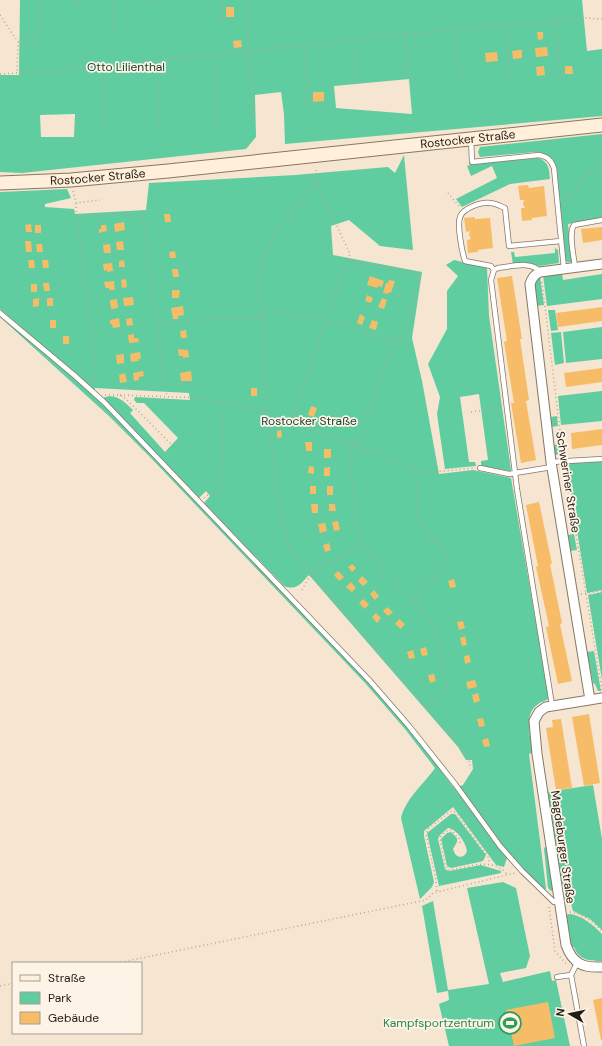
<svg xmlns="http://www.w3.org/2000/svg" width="602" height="1046" viewBox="0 0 602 1046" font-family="'DM Sans',sans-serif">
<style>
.green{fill:#5fcda0;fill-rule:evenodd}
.building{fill:#f7bc68}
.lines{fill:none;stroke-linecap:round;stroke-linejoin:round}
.lane-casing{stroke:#867865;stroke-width:6}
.street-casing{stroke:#867865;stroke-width:11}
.secondary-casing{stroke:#867865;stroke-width:15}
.path{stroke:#b5a796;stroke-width:1.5;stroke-dasharray:1 3;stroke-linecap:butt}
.lane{stroke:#fff;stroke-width:4.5}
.street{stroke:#fff;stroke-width:9}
.secondary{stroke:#ffefdb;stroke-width:13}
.labels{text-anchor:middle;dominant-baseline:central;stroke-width:3.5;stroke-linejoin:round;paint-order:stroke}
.park-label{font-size:12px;fill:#134330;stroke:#fdf4e7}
.street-label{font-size:12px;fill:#221c14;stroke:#fdf4e7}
.leisure-label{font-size:12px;fill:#27864d;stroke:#fdf4e7;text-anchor:end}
</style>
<rect width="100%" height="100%" fill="#f6e5d0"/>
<path class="green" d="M 20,0 L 582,0 L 587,51 L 602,49 L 602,116 L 285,144 L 284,114 L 281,92 L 255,95 L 256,137 L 246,149 L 22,173 L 0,172 L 0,75 L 19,75 ZM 409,79 L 412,114 L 336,108 L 334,86 ZM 75,114 L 74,137 L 41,137 L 40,115 Z
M 602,134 L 602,219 L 568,224 L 572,259 L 571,262 L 567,262 L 565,260 L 557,170 L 553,159 L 542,153 L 535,152 L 480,157 L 478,152 L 480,147 Z
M 404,155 L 413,250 L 380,246 L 349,220 L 331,226 L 333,255 L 422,272 L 412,338 L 422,381 L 439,474 L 473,470 L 511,478 L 549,699 C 545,701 540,702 537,705 C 523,715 531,738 533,753 L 529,754 L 546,888 L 545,890 L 510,855 L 458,787 L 463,785 L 473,769 L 472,760 L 466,760 L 458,747 L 309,575 C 301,583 297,591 284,586 L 204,503 L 210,496 L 206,491 L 199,498 L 103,398 C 115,392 125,402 133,410 L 130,413 L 165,452 L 178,438 L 144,403 L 137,403 L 134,400 L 135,397 L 190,400 L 189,393 L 95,388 L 95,391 L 0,309 L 0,192 L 67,189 L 71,198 L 45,204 L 45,207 L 74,209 L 75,214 L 146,210 L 149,183 L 295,175 L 388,167 L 395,173 Z
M 538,158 C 549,162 549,168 550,179 L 510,184 L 462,207 L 456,199 L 497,178 L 492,166 L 471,176 L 467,166 L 473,164 Z
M 555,248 L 558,250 L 559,263 L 539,266 L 526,263 L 513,264 L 511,252 L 514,252 L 515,257 L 555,253 Z
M 454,260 L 487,268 L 489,316 L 511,470 L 510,471 L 481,466 L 481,461 L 488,460 L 479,394 L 460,397 L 469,462 L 475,462 L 476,466 L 445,469 L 437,414 L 440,397 L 428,364 L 447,329 L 447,291 L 458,276 L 446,265 Z
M 562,273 L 563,280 L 602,274 L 602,299 L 547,306 L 543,275 Z
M 540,276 L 544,305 L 536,306 L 534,283 Z
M 548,310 L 555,310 L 558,330 L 551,331 Z
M 0,314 L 97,398 L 369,683 L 408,727 L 507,858 L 504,867 L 496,865 L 453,807 L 424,831 L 424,836 L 434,882 L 432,887 L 420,899 L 401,818 C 406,798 424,784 435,768 L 405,729 L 366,684 L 152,459 L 110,417 L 0,317 Z
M 602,327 L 602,359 L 566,363 L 563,332 Z
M 561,332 L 564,363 L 555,365 L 551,333 Z
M 602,391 L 602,421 L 561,425 L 558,396 Z
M 557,416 L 558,426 L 551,427 L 550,417 Z
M 560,444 L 562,454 L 554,455 L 553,445 Z
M 602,461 L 602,590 L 587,593 L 566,462 Z
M 574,534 L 577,550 L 570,551 L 567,535 Z
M 602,592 L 602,680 L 588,595 Z
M 594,651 L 601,691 L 598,691 L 595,684 L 593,683 L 587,652 Z
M 593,785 L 602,839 L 602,930 L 590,919 L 573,911 L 571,904 L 567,904 L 562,899 L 547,792 Z
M 451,814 L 455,814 L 486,855 L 483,861 L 479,862 L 451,868 L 447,866 L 441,839 L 447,833 L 451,832 L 457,838 L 457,842 L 453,849 L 455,854 C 460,859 465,857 467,851 C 466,843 457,829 448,828 L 440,835 L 438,839 L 445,869 L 449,871 L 481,865 L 501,871 L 501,873 L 439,886 L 427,833 Z
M 545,847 L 548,847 L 554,890 L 551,891 L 548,888 L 544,849 Z
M 503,882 L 516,888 L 530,956 L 526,968 L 500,973 L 503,982 L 550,971 L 552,981 L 556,980 L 570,1046 L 449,1046 L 439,1004 L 449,1000 L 448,991 L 437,993 L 422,906 L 433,901 L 448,990 L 489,984 L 467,888 Z
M 570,914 C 583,916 593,925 602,934 L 602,961 C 589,961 579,960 574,947 L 570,947 L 565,915 Z"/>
<path class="building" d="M 226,7 L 234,7 L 234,17 L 226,17 Z
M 537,32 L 543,32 L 543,39 L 538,40 Z
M 241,40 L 242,47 L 234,48 L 233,41 Z
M 547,47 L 548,56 L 536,57 L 535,48 Z
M 519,50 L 522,50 L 522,58 L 513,59 L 512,51 Z
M 497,52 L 498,61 L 486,62 L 485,53 Z
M 544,66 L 545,75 L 537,76 L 536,67 Z
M 565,66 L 572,66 L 573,74 L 565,74 Z
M 313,92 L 324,92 L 324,101 L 313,102 Z
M 528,185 L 529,188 L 544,186 L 547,216 L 532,218 L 532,220 L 522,221 L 521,208 L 525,208 L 523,204 L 524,200 L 520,200 L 518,186 Z
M 164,214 L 170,214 L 171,222 L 165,222 Z
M 475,217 L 475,219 L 490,218 L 493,248 L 478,250 L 478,252 L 468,253 L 467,240 L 471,239 L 469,235 L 470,231 L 466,232 L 464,218 Z
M 124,222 L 125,230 L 115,232 L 114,224 Z
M 31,224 L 32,232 L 26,232 L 25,225 Z
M 35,225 L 41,225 L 41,233 L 35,233 Z
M 101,225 L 106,225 L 107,231 L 99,233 L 99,229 L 101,229 Z
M 602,227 L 602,240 L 583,243 L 581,229 Z
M 25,241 L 31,241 L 32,252 L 26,252 Z
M 123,241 L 124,250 L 117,250 L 116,242 Z
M 36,244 L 42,244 L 43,252 L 37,252 Z
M 110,244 L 111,253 L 104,253 L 103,245 Z
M 175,251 L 176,258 L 170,258 L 169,252 Z
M 28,260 L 34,260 L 35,268 L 29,268 Z
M 42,260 L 48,260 L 49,268 L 43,268 Z
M 124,260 L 125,267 L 119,267 L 119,261 Z
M 112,263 L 113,271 L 107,272 L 107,270 L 104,271 L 103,264 Z
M 172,269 L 178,269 L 179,277 L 173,277 Z
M 370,276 L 384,281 L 382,287 L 378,286 L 377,288 L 367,285 Z
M 512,276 L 522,339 L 520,339 L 529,400 L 526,401 L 536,460 L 521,463 L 511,403 L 514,403 L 504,342 L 507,341 L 497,278 Z
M 126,279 L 127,287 L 122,288 L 121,280 Z
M 389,280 L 395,281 L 391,293 L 389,292 L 388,294 L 383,293 L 386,283 L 388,283 Z
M 114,281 L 115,290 L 109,290 L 109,288 L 106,288 L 105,286 L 104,282 Z
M 43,283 L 49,283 L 50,291 L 44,291 Z
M 31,284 L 37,284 L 37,292 L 31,292 Z
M 172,290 L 180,290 L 179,298 L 172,298 Z
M 367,295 L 373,298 L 371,303 L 365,301 Z
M 133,297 L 134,305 L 124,306 L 123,298 Z
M 39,298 L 39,306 L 33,307 L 33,299 Z
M 47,298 L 53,298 L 53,306 L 47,306 Z
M 382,298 L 387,300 L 384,309 L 378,307 Z
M 117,299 L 118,308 L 111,309 L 110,300 Z
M 183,306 L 184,315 L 178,316 L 178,319 L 173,319 L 171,308 Z
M 602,307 L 602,321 L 558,327 L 556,313 Z
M 360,314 L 365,317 L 362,325 L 357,323 Z
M 119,318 L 120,327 L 113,328 L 112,324 L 110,324 L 110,320 Z
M 132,318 L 133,325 L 127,326 L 126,319 Z
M 50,320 L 56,320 L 56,328 L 50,328 Z
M 372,320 L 378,322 L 376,330 L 369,328 Z
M 186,330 L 187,338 L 181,338 L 180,331 Z
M 134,334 L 134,338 L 138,338 L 139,342 L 129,343 L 128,335 Z
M 63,336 L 69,336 L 69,344 L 63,344 Z
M 178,349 L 188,350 L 189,357 L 183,358 L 183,356 L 179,356 Z
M 140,352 L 141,359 L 138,359 L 139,361 L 131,362 L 130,354 Z
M 124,354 L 124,363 L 117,364 L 116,355 Z
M 602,368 L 602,382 L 566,387 L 564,373 Z
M 143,371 L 144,376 L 139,377 L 139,380 L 134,381 L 133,373 Z
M 191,371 L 192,381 L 181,381 L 180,373 Z
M 125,373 L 127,382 L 120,383 L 119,375 Z
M 251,388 L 257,388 L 257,396 L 251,396 Z
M 311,406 L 317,408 L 314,417 L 308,415 Z
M 602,429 L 602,445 L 572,449 L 571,433 Z
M 281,430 L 282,437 L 277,438 L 277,431 Z
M 305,442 L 312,442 L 312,451 L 306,451 Z
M 324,449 L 331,449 L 331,458 L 324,458 Z
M 309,466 L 314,467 L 314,474 L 308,473 Z
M 330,467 L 330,476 L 324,476 L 324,468 Z
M 310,486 L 316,486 L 316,494 L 310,494 Z
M 327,486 L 333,486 L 333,495 L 327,495 Z
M 539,502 L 552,564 L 550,564 L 562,623 L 560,624 L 572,681 L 558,684 L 546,627 L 549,626 L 536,567 L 538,566 L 526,505 Z
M 311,504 L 318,504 L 318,513 L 312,513 Z
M 329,504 L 335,504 L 336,511 L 329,511 Z
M 338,521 L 340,530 L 334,531 L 332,522 Z
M 325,523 L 327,531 L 320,533 L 318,524 Z
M 329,543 L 331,550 L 325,552 L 323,545 Z
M 352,564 L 356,568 L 352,572 L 348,567 Z
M 338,571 L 344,577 L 339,581 L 334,575 Z
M 362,576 L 368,582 L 363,586 L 358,581 Z
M 454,579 L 456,587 L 450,588 L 448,581 Z
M 351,582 L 356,588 L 352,592 L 346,587 Z
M 374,590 L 379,596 L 375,600 L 370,594 Z
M 363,599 L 369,604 L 365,609 L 359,603 Z
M 387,607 L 393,612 L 388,616 L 383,611 Z
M 376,613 L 381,618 L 377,623 L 372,617 Z
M 399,619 L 405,624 L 401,629 L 395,624 Z
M 463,621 L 465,628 L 459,630 L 457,622 Z
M 465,636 L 467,645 L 462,646 L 460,638 Z
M 426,647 L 428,655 L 422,656 L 420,649 Z
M 413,650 L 415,658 L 409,659 L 407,652 Z
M 469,655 L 471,662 L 465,664 L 464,656 Z
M 434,674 L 436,681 L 430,683 L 428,675 Z
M 475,680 L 477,687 L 468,689 L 466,682 Z
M 478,693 L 480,701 L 474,703 L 472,695 Z
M 589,714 L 600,783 L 584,786 L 572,717 Z
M 483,718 L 485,726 L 479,727 L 477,719 Z
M 561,719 L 572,788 L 556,790 L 546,728 L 553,727 L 552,720 Z
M 488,738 L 490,746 L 484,747 L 482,740 Z
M 602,998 L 602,1040 L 601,1040 L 593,1000 Z
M 548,1002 L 555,1038 L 514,1046 L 506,1010 Z"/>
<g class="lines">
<g class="lane-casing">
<path id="lane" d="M 471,139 L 472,162 L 539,155 C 548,157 551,160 554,168 L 564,269
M 575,267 C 574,257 568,233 574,225 L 602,220
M 494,270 L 491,266 L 465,261 C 462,252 457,226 460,217 C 463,208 481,202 490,203 C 495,203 500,206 505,208 L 509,246 L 561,241
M 540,272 C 532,260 510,267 498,268 L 494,270 L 491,280 L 517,489 L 552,705
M 0,313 L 74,375 L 104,402 L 370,681 L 409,726 L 455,784 L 500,846 L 522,871 L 554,902 L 559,902
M 551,462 L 602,459
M 480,468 L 509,474 L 552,467
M 577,963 L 571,975 L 584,1046
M 557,977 L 571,975"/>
</g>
<g class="street-casing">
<path id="street" d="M 602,698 L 546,707 L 539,712 L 534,721 L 537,754 L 566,945 C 573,964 583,968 602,967
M 590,700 L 551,462 L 530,284 C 532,278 534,275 540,272 L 602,264"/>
</g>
<g class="secondary-casing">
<g id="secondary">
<path id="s1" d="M 0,183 L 71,180 L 168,171 L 602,125"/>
</g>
</g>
<path class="path" d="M 113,0 L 113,30
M 149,0 L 149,6
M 185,0 L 185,4
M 223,0 L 223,21
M 246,0 L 249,52 L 254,118
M 77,5 L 77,0
M 0,15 L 18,42 L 17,72
M 556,20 L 561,83
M 506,25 L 510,82
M 455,29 L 460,78
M 405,35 L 408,77
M 354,40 L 358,83
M 18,42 L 38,42 L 38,0
M 304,45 L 309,109
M 104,67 L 104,134
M 0,74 L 104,67 L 455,29 L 585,18 L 602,19
M 215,123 L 216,55
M 159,130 L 160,61
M 73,191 L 76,203 L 100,200
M 448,193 L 459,206
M 564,202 L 583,179 L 596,169 L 602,162
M 76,203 L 76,214 L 96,369 L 95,380
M 76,216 L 142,213 L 167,397
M 542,282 L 563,455
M 261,311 L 269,311 L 327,320 L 398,343 C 408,321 416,299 420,274 L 348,261
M 157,325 L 196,320 L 262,318
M 89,379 L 95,380 L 97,385
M 105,395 L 120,395 L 125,398 L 171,444
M 120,395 L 203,398 L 257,409 L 415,468 L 434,472 L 474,468
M 265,412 L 262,318 L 258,289 L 260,271 L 263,258 L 274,234 L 317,182
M 471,412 L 501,408
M 267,413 L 278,491 L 284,529 L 287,542 L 289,547 L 311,575 L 455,738 C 462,748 470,756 470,769
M 291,422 L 350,254 L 319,187 L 317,178 L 316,167
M 351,445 L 352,477 L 357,524 L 362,545 L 413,601 L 436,629 L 447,689 L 446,693 L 426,705
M 354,446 L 395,343
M 565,468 L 602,690
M 204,498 L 209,494 L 220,494 L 224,402
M 302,590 L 312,572 L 361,545
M 581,594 L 602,591
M 413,601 L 449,562 L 450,560 L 419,519 L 415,468
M 460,843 L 459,839 L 451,830 C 447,830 441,834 440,839 L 445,865 L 448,870 C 468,868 491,856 507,874
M 437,891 L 436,880 L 426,834 L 428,829 L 450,812 L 453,811 L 457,814 L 487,855 L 489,859 L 489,864
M 549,907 L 555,951 L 568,966
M 570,912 C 583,914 593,922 602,931
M 117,963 L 426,900 L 433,893 L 515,873
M 0,986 L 13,983"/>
<use href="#lane" class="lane"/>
<use href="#street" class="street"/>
<use href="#secondary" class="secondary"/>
</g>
<defs>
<g id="stadium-ring" transform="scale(1.15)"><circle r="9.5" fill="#fdf4e7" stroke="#2e9e5b" stroke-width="1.5"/><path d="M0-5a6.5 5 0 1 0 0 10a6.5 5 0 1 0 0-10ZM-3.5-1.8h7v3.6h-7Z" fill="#2e9e5b"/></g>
</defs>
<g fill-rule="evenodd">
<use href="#stadium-ring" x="510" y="1023"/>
</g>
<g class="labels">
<g class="park-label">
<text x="126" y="67">Otto Lilienthal</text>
<text x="309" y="421">Rostocker Straße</text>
</g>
<g class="street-label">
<text stroke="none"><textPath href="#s1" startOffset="470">Rostocker Straße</textPath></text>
<text stroke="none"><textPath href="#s1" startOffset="98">Rostocker Straße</textPath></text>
<text transform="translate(568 482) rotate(81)">Schweriner Straße</text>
<text transform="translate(563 847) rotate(82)">Magdeburger Straße</text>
</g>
<g class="leisure-label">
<text x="494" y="1023">Kampfsportzentrum</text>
</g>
</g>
<rect x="12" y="962" width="130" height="72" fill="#fdf4e7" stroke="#a59e93"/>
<rect x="20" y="975" width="20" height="6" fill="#ffefdb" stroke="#a59e93"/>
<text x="48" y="982" font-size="12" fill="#221c14">Straße</text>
<rect x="20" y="992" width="20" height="12" fill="#5fcda0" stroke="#a59e93"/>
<text x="48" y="1002" font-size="12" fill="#221c14">Park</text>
<rect x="20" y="1012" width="20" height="12" fill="#f7bc68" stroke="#a59e93"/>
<text x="48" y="1022" font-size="12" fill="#221c14">Gebäude</text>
<g transform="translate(570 1014) rotate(279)" stroke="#fdf4e7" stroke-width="3" paint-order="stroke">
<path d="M0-3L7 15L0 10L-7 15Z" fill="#221c14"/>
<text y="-6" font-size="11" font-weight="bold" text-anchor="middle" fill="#221c14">N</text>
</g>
</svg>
